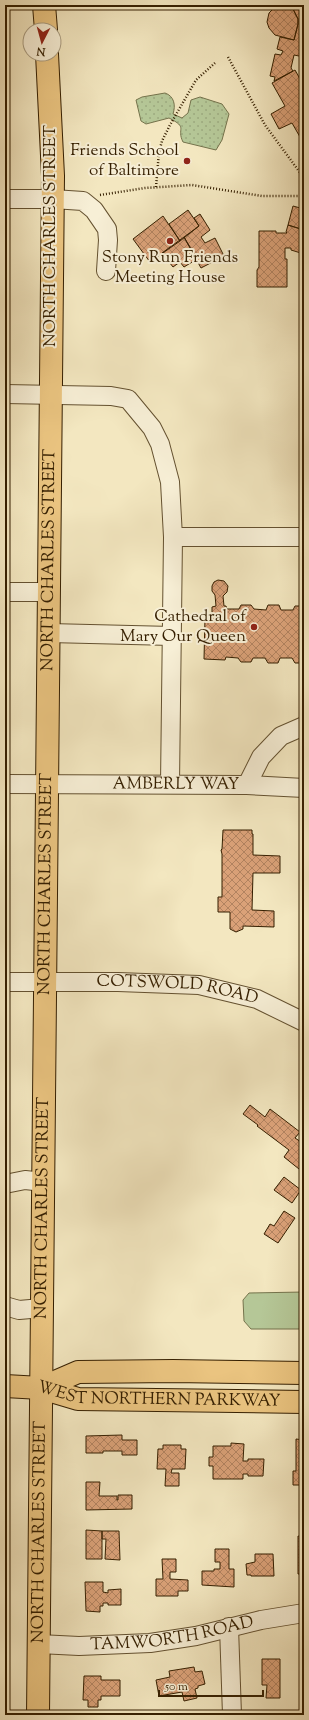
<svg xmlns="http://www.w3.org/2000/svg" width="309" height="1720" viewBox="0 0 309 1720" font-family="'Sorts Mill Goudy',serif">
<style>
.grass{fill:url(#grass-dots);stroke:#75734c}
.pitch{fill:#b5c797;stroke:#75734c}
.building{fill:url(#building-cross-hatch);stroke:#351f00}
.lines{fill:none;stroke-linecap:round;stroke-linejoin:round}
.minor-casing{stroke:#645130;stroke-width:20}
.major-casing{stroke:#351f00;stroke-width:24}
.path{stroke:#351f00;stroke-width:2.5;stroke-dasharray:1 2;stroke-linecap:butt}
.minor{stroke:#f7efd6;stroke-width:18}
.major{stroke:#eac480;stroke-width:22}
.poi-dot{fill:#8f2418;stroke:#f7efd6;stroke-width:1.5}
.labels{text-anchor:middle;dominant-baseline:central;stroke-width:4;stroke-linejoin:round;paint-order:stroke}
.poi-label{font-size:17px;fill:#351f00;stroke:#f7efd6;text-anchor:end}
.street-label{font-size:17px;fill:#351f00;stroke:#f7efd6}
</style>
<defs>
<pattern id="grass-dots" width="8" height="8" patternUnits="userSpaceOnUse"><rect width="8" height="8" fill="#b5c797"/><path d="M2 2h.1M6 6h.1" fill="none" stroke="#9caa80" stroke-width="1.8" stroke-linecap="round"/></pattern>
<pattern id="building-cross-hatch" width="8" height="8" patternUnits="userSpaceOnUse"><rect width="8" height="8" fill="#daa178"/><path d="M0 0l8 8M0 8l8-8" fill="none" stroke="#b28360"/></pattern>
</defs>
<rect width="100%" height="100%" fill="#f3e7c0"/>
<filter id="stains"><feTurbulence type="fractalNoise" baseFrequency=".005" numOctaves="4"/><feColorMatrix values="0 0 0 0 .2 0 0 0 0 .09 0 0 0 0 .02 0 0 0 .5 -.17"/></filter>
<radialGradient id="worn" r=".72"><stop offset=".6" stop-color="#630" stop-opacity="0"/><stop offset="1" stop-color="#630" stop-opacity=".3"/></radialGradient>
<path class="grass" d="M 165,93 C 174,96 176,105 173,114 L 182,118 L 188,113 L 191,100 L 200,97 L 222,104 L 229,114 L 222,140 L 216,150 L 183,142 C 176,128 189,128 169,118 L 146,124 L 141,121 L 136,100 L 142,97 Z"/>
<path class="pitch" d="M 304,1292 L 304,1329 L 251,1329 L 244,1321 L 243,1300 L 249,1293 Z"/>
<path class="building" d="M 280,5 L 291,5 L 298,19 L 298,24 L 294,40 L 275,35 L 269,28 L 267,22 L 269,13 L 274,8 Z
M 291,5 L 304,5 L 304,57 L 294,55 L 291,68 L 293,71 L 274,81 L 275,77 L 270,76 L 275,54 L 281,55 L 283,51 L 277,49 L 280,37 L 294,40 L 298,24 L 298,19 Z
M 295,70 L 304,86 L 304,144 L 292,123 L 279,129 L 271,114 L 285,106 L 272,83 Z
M 293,206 L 304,209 L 304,230 L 288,225 Z
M 188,210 L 199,226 L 180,241 L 169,224 Z
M 200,214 L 210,230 L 201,237 L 205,243 L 215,238 L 224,256 L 201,268 L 184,237 L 199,226 L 194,218 Z
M 163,216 L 180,241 L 150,262 L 133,239 Z
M 288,225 L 304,230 L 304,254 L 291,250 L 291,248 L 285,248 L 285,259 L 287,259 L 287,287 L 257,287 L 257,270 L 259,267 L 259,231 L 276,231 L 276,233 L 287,233 L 286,232 Z
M 184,237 L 197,259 L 184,267 L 180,262 L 173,267 L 162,253 Z
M 218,580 L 224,581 L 228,586 L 227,592 L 223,596 L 224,606 L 226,606 L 227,609 L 239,609 L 241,605 L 251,605 L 254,609 L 266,610 L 268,605 L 279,605 L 281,610 L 293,610 L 295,606 L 304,606 L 304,672 L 304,663 L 295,663 L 292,658 L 280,658 L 278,663 L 268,663 L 265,658 L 253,658 L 251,662 L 241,662 L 238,658 L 226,657 L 225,660 L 204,659 L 205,618 L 212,618 L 212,607 L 216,606 L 215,595 L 212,591 L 212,586 L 214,582 Z
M 223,830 L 252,830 L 252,834 L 253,834 L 253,855 L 280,856 L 280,873 L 253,873 L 252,910 L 274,911 L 274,927 L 243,926 L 243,929 L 236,932 L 230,929 L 230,912 L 218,912 L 218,897 L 222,897 L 222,854 L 221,850 L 222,849 Z
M 250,1105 L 265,1117 L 270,1109 L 300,1132 L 295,1138 L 304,1144 L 304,1173 L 284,1157 L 289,1150 L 257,1126 L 258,1125 L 243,1114 Z
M 284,1177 L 301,1190 L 292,1203 L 274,1190 Z
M 284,1211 L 295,1218 L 278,1243 L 264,1234 L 270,1224 L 274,1226 Z
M 122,1435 L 122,1440 L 137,1440 L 137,1455 L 122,1455 L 122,1451 L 103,1451 L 103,1453 L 86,1453 L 86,1436 Z
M 296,1439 L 304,1440 L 304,1485 L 293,1485 L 293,1471 L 296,1471 Z
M 231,1443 L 244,1444 L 243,1461 L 248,1461 L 248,1459 L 264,1459 L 263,1476 L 248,1476 L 248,1474 L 243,1474 L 243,1479 L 213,1479 L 213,1466 L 209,1466 L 209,1457 L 213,1457 L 213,1446 L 231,1446 Z
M 163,1445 L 181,1445 L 181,1449 L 186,1449 L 185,1469 L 172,1469 L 171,1473 L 179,1473 L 179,1486 L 165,1486 L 166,1469 L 157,1469 L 158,1449 L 163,1449 Z
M 86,1482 L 100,1482 L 99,1496 L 117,1496 L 117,1500 L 118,1500 L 118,1495 L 132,1495 L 132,1509 L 86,1510 Z
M 86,1530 L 102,1531 L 102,1559 L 86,1559 Z
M 102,1531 L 119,1531 L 120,1560 L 105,1559 L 106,1539 L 102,1539 Z
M 298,1536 L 304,1537 L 304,1574 L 298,1574 Z
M 215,1549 L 229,1549 L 229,1569 L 234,1569 L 234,1587 L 202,1585 L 202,1571 L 214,1571 L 214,1569 L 220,1569 L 220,1562 L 215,1562 Z
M 255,1554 L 273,1554 L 274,1576 L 251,1576 L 251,1575 L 247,1575 L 246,1564 L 255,1562 Z
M 162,1559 L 176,1559 L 176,1572 L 170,1572 L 170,1579 L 188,1580 L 188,1591 L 178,1591 L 178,1596 L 156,1596 L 156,1579 L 163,1579 Z
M 85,1582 L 103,1582 L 103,1592 L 108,1593 L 108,1590 L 121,1589 L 121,1605 L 108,1605 L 108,1603 L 103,1603 L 103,1606 L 100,1606 L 100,1612 L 86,1611 Z
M 262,1659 L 280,1659 L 280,1698 L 266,1698 L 267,1685 L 262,1685 Z
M 194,1667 L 195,1672 L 202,1671 L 205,1684 L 198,1686 L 198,1688 L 195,1689 L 197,1698 L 184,1701 L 182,1692 L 159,1696 L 156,1680 L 170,1677 L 169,1671 Z
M 84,1676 L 101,1676 L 101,1680 L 120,1680 L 120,1696 L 101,1696 L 101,1700 L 98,1700 L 98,1707 L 88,1707 L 88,1700 L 83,1700 Z"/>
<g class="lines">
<g class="minor-casing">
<g id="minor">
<path d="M 5,199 L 53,199 L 83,201 L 94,210 L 107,229 L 108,240 L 106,271"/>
<path d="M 5,394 L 111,396 L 128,399 L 152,428 L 160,444 L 170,482 L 173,537 L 170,784"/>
<path d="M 173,537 L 304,537"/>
<path d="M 5,592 L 49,592"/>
<path d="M 49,633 L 172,636"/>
<path id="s1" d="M 5,784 L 247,785 L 304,788"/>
<path d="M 247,785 L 261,757 L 281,736 L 304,726"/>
<path id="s2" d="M 5,982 L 118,982 L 199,985 L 257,999 L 304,1022"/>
<path d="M 5,1184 L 25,1180 L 44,1182"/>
<path d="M 5,1306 L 19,1310 L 42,1308"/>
<path d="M 229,1627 L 232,1715"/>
<path id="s3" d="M 39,1644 L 79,1646 L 150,1643 L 196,1636 L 261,1620 L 304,1613"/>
</g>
</g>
<g class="major-casing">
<g id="major">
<path d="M 44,5 L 46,30"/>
<path id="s4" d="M 5,1386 L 41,1388 L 78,1399 L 304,1402"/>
<path d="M 41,1388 L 78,1372 L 173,1371 L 304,1373"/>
<path id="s5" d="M 38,1715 L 53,176 L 47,54"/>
</g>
</g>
<path class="path" d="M 258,5 L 260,9
M 228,57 L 265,125 L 304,178
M 156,187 L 159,152 L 162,141 L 170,125 L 196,80 L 215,63
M 100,195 L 145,188 L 192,185 L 262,196 L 304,196"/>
<use href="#minor" class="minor"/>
<use href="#major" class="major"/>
</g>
<g class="poi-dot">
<circle cx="187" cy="161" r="4"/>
<circle cx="170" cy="241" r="4"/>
<circle cx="254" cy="627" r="4"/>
</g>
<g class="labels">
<g class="poi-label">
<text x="179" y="151">Friends School<tspan x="179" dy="20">of Baltimore</tspan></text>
<text x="170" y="258" text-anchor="middle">Stony Run Friends<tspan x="170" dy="20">Meeting House</tspan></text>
<text x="246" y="617">Cathedral of<tspan x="246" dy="20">Mary Our Queen</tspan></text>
</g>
<g class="street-label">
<text transform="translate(51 236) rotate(-90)">NORTH CHARLES STREET</text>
<text stroke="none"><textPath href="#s5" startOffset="1155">NORTH CHARLES STREET</textPath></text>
<text stroke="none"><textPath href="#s1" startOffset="171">AMBERLY WAY</textPath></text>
<text stroke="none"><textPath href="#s5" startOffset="831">NORTH CHARLES STREET</textPath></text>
<text stroke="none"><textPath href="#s2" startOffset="173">COTSWOLD ROAD</textPath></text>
<text stroke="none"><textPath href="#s5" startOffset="507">NORTH CHARLES STREET</textPath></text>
<text stroke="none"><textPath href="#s4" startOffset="155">WEST NORTHERN PARKWAY</textPath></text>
<text stroke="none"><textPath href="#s5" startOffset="183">NORTH CHARLES STREET</textPath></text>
<text stroke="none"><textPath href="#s3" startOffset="134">TAMWORTH ROAD</textPath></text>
</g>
</g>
<rect width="309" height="1720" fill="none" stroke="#f3e7c0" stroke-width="20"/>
<rect x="6" y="6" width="297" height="1708" fill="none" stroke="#351f00" stroke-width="2"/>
<rect x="10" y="10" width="289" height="1700" fill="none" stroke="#351f00"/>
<g transform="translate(42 42) rotate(186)"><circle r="19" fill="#f7efd6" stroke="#a99c80"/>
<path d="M0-3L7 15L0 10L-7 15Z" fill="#8f2418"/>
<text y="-6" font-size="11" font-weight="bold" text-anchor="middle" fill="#351f00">N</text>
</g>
<path d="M159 1690v6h104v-6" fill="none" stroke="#351f00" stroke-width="2"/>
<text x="165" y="1690" font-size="12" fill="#351f00" stroke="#f7efd6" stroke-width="3" paint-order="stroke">50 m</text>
<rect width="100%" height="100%" filter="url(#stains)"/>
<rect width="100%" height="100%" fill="url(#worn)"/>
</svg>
